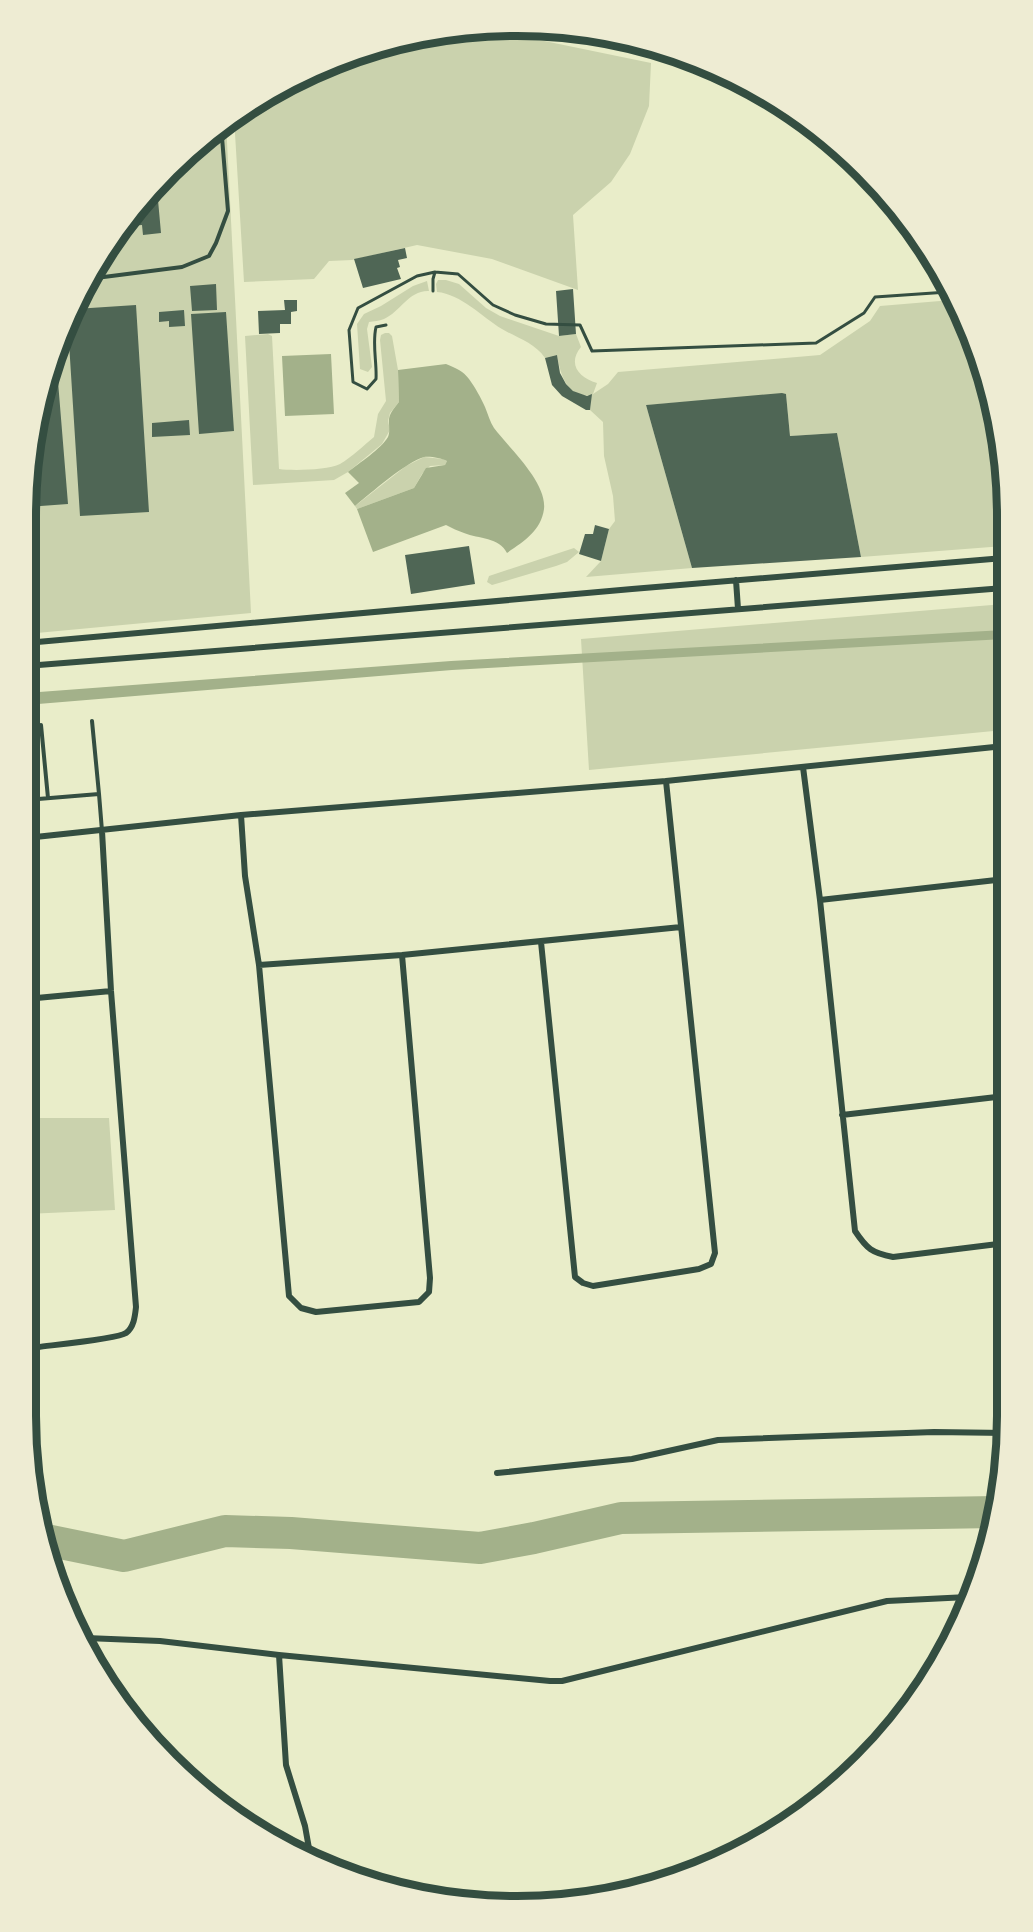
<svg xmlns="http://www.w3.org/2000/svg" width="1033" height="1932" viewBox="0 0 1033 1932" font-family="Karla,sans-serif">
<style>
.green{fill:#cad2ad}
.water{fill:#a3b18a}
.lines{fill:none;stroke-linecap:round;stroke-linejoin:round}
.river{stroke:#a3b18a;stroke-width:32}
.building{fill:#4f6655}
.path{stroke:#344e41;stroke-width:3}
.service{stroke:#344e41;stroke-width:4}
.minor{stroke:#344e41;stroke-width:6}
.rim{fill:none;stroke:#344e41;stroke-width:8}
</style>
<rect width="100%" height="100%" fill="#e9edc9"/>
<path class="green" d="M 484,27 L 501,27 L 506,33 L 651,63 L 649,106 L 630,154 L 611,182 L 573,215 L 578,290 L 492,259 L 417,245 L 352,260 L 329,261 L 314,279 L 244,282 L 234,117 L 299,76 L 389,42 Z
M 226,122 L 251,613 L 26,634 L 27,485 L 42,389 L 91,271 L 147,193 L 217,127 Z
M 438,280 L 446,280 L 459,284 L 486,308 L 500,316 L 559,336 L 576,334 L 581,347 C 567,364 579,378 597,383 L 593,394 L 608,384 L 618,372 L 820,355 L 870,321 L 880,306 L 952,300 L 981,358 L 1003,453 L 1004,546 L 861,557 L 837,433 L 790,436 L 786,394 L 646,405 L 692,568 L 586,577 L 601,561 L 609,529 L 615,521 L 613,496 L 604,456 L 603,422 L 590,410 L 591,395 C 567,399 560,373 557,355 L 545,358 C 535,343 517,338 502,329 C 482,317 461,294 437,292 L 436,284 Z
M 427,281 L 429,291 C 409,290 400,312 384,319 C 379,321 374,321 369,322 L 367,329 L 372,367 L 368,372 L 360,369 L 357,324 L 364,314 L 381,306 L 413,286 Z
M 385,333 L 389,333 L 392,336 L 398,370 L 399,402 L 390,413 L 388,421 L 390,430 L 382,444 L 348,472 L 334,480 L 253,485 L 245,336 L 268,334 L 272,336 L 279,469 C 293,471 328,470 340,464 C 352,457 363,446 374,437 L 378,414 L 386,401 L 380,340 L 381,335 Z
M 424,457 L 443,459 L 447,461 L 445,465 L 430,466 L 422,474 L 414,488 L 357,509 L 355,506 L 406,466 Z
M 574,548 L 579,552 L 567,562 L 556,566 L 492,585 L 487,582 L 489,576 Z
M 1004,604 L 1004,730 L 589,770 L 581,639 Z
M 26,1118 L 109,1118 L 115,1210 L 26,1214 Z"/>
<path class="water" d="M 331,354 L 334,414 L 285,416 L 282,356 Z
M 446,364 C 456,368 463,371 469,379 C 475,387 481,398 485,407 C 488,414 490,422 494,428 C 509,448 547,482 544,509 C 541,531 524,541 507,553 C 499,537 479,539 464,533 C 458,531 452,528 446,525 L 373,552 L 357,509 L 414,488 L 426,468 L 445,465 L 447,461 C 441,458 430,456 424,457 C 406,462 371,493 355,506 L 345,493 L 359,483 L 348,472 C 359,463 381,449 388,437 C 390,432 389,428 389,423 C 388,414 394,409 399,402 L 398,370 Z
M 1004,630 L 1004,639 L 452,670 L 26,705 L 26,693 L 451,661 Z"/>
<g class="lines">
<path class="river" d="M 46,1540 L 124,1556 L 225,1531 L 291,1533 L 480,1548 L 534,1538 L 621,1518 L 996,1512"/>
</g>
<path class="building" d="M 144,197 L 145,201 L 158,200 L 161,233 L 143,235 L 142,225 L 129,226 L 128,219 Z
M 405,248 L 407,258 L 398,260 L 400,267 L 397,268 L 401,279 L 363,288 L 354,259 Z
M 216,284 L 217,310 L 192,311 L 190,286 Z
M 573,289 L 576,334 L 559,336 L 556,291 Z
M 284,300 L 297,300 L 297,311 L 291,312 L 291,324 L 280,324 L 280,333 L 259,334 L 258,311 L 285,310 Z
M 136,305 L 149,512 L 80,516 L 68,327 L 75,309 Z
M 184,310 L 185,326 L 169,327 L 169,321 L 159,322 L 159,312 Z
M 226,312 L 234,431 L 199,434 L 191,314 Z
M 557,355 L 560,373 L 566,384 L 573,391 L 587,396 L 592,394 L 590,410 L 586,410 L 562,396 L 552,385 L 545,358 Z
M 56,357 L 68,504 L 27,507 L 27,485 L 42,389 Z
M 782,393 L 786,394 L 790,436 L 837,433 L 861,557 L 692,568 L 646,405 Z
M 189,420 L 190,435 L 152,437 L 152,423 Z
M 595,525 L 609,529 L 601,561 L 579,554 L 585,534 L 593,534 Z
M 469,546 L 475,584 L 411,594 L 405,555 Z"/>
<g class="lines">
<path class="path" d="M 433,291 L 433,279 L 435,272
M 386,325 L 376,327 C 372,344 377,362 376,379 L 367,389 L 353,382 L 349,330 L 358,308 L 417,276 L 435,272 L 458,274 L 493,305 L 515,315 L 546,324 L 580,325 L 592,351 L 816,343 L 864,313 L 875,297 L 948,292"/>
<path class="service" d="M 88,279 L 182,267 L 209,256 L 216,243 L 228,211 L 221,125
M 41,725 L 48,798
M 99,794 L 102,831
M 26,800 L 99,794 L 92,721"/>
<path class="minor" d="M 736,580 L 738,609
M 26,643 L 632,589 L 1004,558
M 26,666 L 1004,588
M 803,767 L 820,900 L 855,1231 C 867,1249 872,1253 893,1257 L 1006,1243
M 241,815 L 245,876 L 259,965 L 289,1296 L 301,1308 L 316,1312 L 419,1302 L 429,1292 L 430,1278 L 402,955
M 26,838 L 241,815 L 666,781 L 1004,746
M 820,900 L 1005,879
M 541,942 L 575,1277 L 583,1283 L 593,1286 L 699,1269 L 711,1264 L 715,1253 L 666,781
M 259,965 L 402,955 L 681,927
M 26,999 L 111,991
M 842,1115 L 1005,1096
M 26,1346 L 38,1347 C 53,1345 117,1339 126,1333 C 134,1327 135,1316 136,1307 L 111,991 L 102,831
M 497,1473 L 632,1459 L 718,1440 L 934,1432 L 1006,1433
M 86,1638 L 160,1641 L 279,1655 L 550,1681 L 562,1681 L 887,1601 L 968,1597
M 279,1655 L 286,1765 L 305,1826 L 310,1854
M 123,1706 L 126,1708 L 128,1716"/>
</g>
<path d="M0 0H1033V1932H0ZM516 36H517A480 480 0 0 1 997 516V1416A480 480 0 0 1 517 1896H516A480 480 0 0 1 36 1416V516A480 480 0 0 1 516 36Z" fill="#eeecd3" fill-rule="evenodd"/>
<path class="rim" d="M516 36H517A480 480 0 0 1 997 516V1416A480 480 0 0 1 517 1896H516A480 480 0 0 1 36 1416V516A480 480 0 0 1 516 36Z"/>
</svg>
